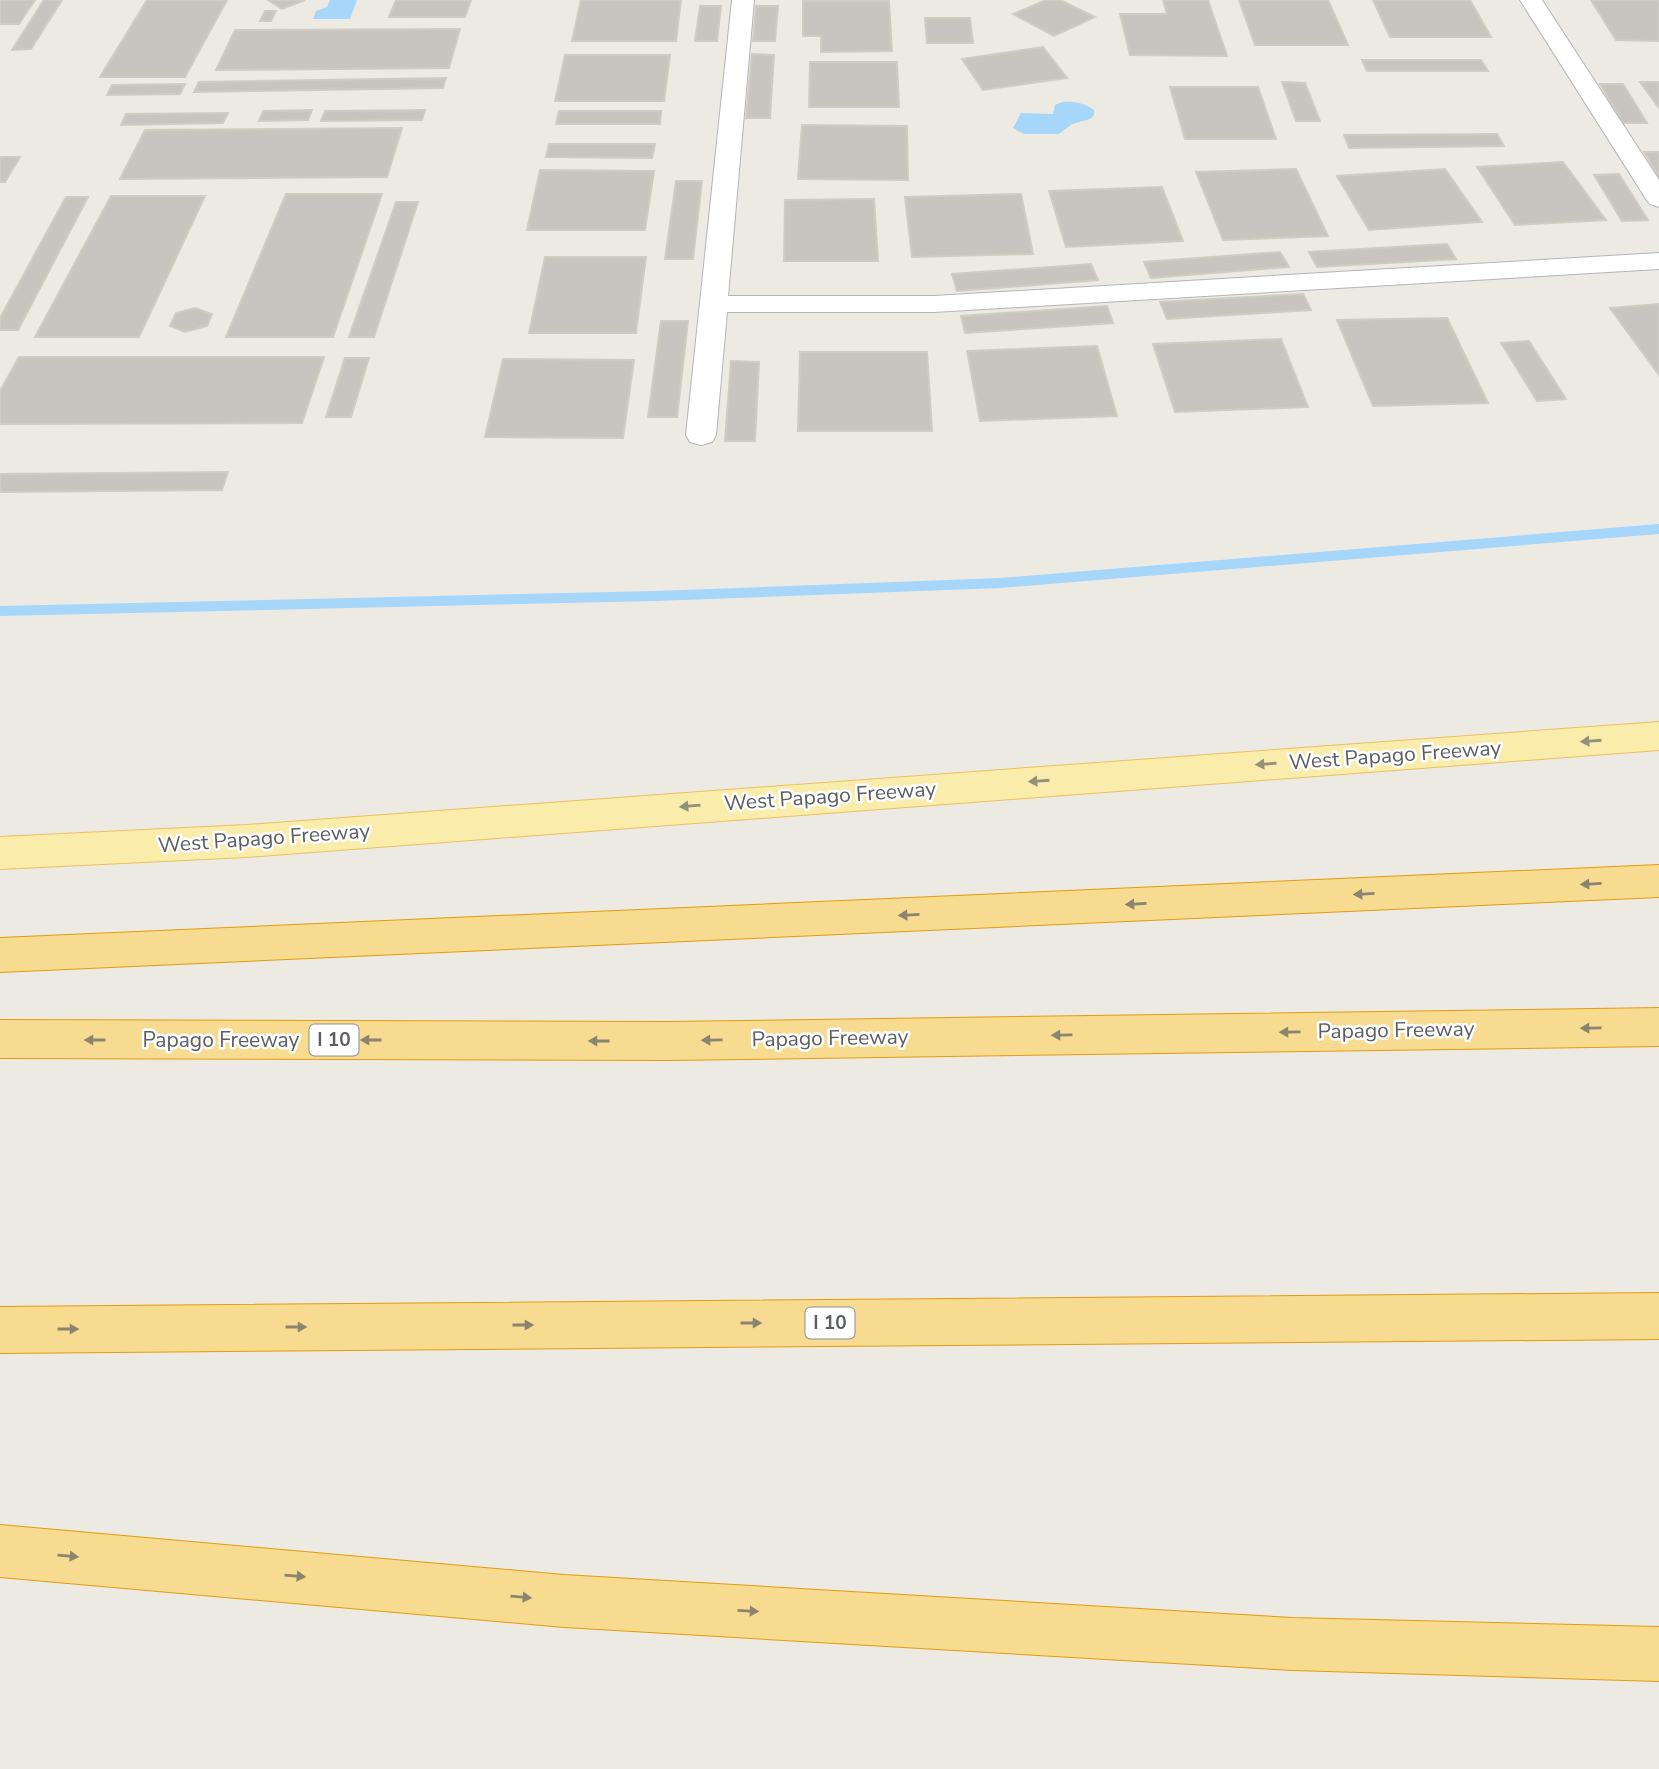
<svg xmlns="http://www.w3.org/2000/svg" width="1659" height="1769" viewBox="0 0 1659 1769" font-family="'Nunito Sans',sans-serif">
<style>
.water{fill:#a6d6fa}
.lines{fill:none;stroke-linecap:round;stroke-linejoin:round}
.stream{fill:#a6d6fa;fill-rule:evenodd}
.building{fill:#c8c5c0;stroke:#d1ccc1;stroke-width:2}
.minor-casing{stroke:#b3b5b9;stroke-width:2}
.major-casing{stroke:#e9c060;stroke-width:2}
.highway-casing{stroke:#e29c0d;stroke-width:2}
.minor{fill:#fff;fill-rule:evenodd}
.major{fill:#faecaa;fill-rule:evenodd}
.highway{fill:#f6db90;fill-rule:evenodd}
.oneway{fill:#93907b}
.oneway2{fill:#8a8470}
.labels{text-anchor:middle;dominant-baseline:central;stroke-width:5;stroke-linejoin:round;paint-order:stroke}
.shield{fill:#fff;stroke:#8c8e91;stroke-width:2}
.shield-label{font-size:19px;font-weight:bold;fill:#5b5e62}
.street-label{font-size:21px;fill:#5b5e62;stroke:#fff}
</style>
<rect width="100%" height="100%" fill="#edeae3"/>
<path class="water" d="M 330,0 L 357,0 L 350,19 L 313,19 L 316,11 L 327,7 Z
M 1062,102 C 1073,101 1085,103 1094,110 L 1094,115 L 1090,119 L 1072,124 L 1059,134 L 1024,134 L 1013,128 L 1021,113 L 1053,114 L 1055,105 Z"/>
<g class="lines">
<path class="stream" d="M 1659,524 L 1659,534 L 1000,588 L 655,601 L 0,616 L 0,606 L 655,591 L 1000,578 Z"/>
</g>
<path class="building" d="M 0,0 L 35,0 L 19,24 L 0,24 Z
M 44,0 L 62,0 L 31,49 L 12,50 Z
M 147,0 L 227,0 L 185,77 L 100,77 Z
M 268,0 L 305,0 L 282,9 Z
M 396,0 L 471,0 L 465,17 L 389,17 Z
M 581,0 L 681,0 L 676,41 L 572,41 Z
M 1046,0 L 1060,0 L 1095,17 L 1054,36 L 1013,14 Z
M 1163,0 L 1208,0 L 1227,56 L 1130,55 L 1120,14 L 1167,14 Z
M 1239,0 L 1328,0 L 1348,45 L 1255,45 Z
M 1373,0 L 1470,0 L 1491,37 L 1390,37 Z
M 1591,0 L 1659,0 L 1659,41 L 1616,40 Z
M 803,1 L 889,1 L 892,51 L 821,52 L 821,36 L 803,36 Z
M 700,6 L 721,6 L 717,41 L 695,41 Z
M 756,6 L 778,6 L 775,41 L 753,41 Z
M 265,11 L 276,11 L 271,21 L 260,21 Z
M 925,18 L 970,18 L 973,43 L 927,43 Z
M 460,29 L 449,68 L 216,70 L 235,30 Z
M 1043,47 L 1067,78 L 983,90 L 962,59 Z
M 752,54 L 774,55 L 770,118 L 746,118 Z
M 565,55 L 670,55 L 664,101 L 555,101 Z
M 1362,60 L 1481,60 L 1488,71 L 1367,71 Z
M 810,62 L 897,62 L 899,107 L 809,107 Z
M 446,78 L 443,88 L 194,92 L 199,82 Z
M 1282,82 L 1305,83 L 1320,121 L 1296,121 Z
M 1640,82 L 1659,82 L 1659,108 Z
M 185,84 L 180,94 L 107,95 L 112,85 Z
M 1600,84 L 1623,84 L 1647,123 L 1623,123 Z
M 1170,87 L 1258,87 L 1276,139 L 1185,139 Z
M 312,110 L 308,120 L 259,121 L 263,111 Z
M 425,110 L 422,120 L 321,121 L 325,111 Z
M 559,111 L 661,111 L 660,124 L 556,124 Z
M 228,113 L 223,123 L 121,125 L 126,114 Z
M 802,125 L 907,126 L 908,180 L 798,179 Z
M 402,128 L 387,177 L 120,179 L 145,130 Z
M 1497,134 L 1504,146 L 1349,148 L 1344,135 Z
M 549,144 L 655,144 L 652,158 L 546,157 Z
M 1644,152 L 1659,152 L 1659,177 Z
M 0,157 L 20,157 L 5,182 L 0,182 Z
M 1563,162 L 1606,220 L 1515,225 L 1477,167 Z
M 1296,169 L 1328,236 L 1223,240 L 1196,172 Z
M 1445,169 L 1482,222 L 1369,230 L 1337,176 Z
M 540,170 L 654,171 L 645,230 L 527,230 Z
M 1619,174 L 1648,220 L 1622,221 L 1594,175 Z
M 676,181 L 702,181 L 693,259 L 665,259 Z
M 1162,187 L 1183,241 L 1066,247 L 1049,191 Z
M 286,194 L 382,194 L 333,337 L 226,337 Z
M 1021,194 L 1033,254 L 912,257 L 905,197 Z
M 111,196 L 205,196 L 139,337 L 35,337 Z
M 66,197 L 88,197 L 18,330 L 0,330 L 0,318 Z
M 874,199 L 878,261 L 784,261 L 785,200 Z
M 396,202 L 418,202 L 374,337 L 349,337 Z
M 1447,244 L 1456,259 L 1317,267 L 1309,252 Z
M 1280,252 L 1289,267 L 1151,278 L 1144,262 Z
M 545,257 L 646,257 L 636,333 L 529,333 Z
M 1091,264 L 1098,280 L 957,291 L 952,274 Z
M 1303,294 L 1311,310 L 1167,319 L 1160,302 Z
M 1659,304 L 1659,375 L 1610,308 Z
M 1107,306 L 1113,323 L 965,333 L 961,316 Z
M 195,308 L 212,314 L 207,326 L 185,332 L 170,326 L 176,313 Z
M 1447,318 L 1488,403 L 1373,406 L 1337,320 Z
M 661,321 L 688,321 L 677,417 L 648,417 Z
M 1281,339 L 1308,407 L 1175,412 L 1153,344 Z
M 1529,341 L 1566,399 L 1537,401 L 1501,343 Z
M 1097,346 L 1117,416 L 980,421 L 967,351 Z
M 800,352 L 927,352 L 932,431 L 798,431 Z
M 19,357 L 324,357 L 302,423 L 0,424 L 0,391 Z
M 345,358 L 369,358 L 351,417 L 326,417 Z
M 503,359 L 634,360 L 623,438 L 485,437 Z
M 731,361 L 759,362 L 755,441 L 725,441 Z
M 228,472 L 222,490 L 0,492 L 0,474 Z"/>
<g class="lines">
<g class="minor-casing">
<path id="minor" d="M 732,0 L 754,0 L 728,296 L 934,296 L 1659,253 L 1659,269 L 934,312 L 727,312 L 716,435 L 712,442 L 701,445 L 690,442 L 686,435 Z
M 1520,0 L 1542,0 L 1659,180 L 1659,207 L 1650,204 L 1646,199 Z"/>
</g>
<g class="major-casing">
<path id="major" d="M 1659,722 L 1659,750 L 246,857 L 0,869 L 0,837 L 246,825 Z"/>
</g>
<g class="highway-casing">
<path id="highway" d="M 1659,865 L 1659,897 L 0,972 L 0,938 Z
M 1659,1008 L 1659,1046 L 667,1060 L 0,1058 L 0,1020 L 667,1022 Z
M 1659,1293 L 1659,1339 L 0,1353 L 0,1307 Z
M 0,1525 L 564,1575 L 1293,1618 L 1659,1627 L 1659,1681 L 1293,1670 L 564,1627 L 0,1577 Z"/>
</g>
<use href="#minor" class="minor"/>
<use href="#major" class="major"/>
<use href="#highway" class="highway"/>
</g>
<defs><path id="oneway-solid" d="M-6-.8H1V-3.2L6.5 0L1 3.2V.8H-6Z" transform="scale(1.75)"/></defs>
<g class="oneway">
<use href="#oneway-solid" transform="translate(1591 741) rotate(176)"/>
<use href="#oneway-solid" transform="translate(1266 764) rotate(176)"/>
<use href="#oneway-solid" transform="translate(1039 781) rotate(176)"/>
<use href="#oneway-solid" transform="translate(690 806) rotate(175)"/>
</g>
<g class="oneway2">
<use href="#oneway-solid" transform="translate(1591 884) rotate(177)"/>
<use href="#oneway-solid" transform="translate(1364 894) rotate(177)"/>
<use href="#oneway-solid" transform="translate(1136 904) rotate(177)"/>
<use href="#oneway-solid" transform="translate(909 915) rotate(177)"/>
<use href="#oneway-solid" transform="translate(1591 1028) rotate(179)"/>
<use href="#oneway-solid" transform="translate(1290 1032) rotate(179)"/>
<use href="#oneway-solid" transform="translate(1062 1035) rotate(179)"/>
<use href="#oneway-solid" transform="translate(95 1040) rotate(-180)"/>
<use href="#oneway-solid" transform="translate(371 1040) rotate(-180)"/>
<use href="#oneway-solid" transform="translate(712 1040) rotate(179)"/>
<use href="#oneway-solid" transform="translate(599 1041) rotate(-180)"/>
<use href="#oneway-solid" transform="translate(751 1323)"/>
<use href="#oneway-solid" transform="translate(523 1325)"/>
<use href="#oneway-solid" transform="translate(296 1327)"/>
<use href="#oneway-solid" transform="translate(68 1329)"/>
<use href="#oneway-solid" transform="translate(68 1556) rotate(5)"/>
<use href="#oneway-solid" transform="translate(295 1576) rotate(5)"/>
<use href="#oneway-solid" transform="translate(521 1597) rotate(5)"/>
<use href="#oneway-solid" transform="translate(748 1611) rotate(3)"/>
</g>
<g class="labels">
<g class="shield">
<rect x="309.5" y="1024.5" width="49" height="31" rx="5"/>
<rect x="805.5" y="1307.5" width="49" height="31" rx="5"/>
</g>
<g class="shield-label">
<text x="334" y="1040">I 10</text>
<text x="830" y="1323">I 10</text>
</g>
<g class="street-label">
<text transform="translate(1395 755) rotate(-4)">West Papago Freeway</text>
<text transform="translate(830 796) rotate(-4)">West Papago Freeway</text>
<text transform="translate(264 838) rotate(-4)">West Papago Freeway</text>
<text transform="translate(1396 1030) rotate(-1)">Papago Freeway</text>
<text transform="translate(830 1038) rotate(-1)">Papago Freeway</text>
<text x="221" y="1040">Papago Freeway</text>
</g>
</g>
</svg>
